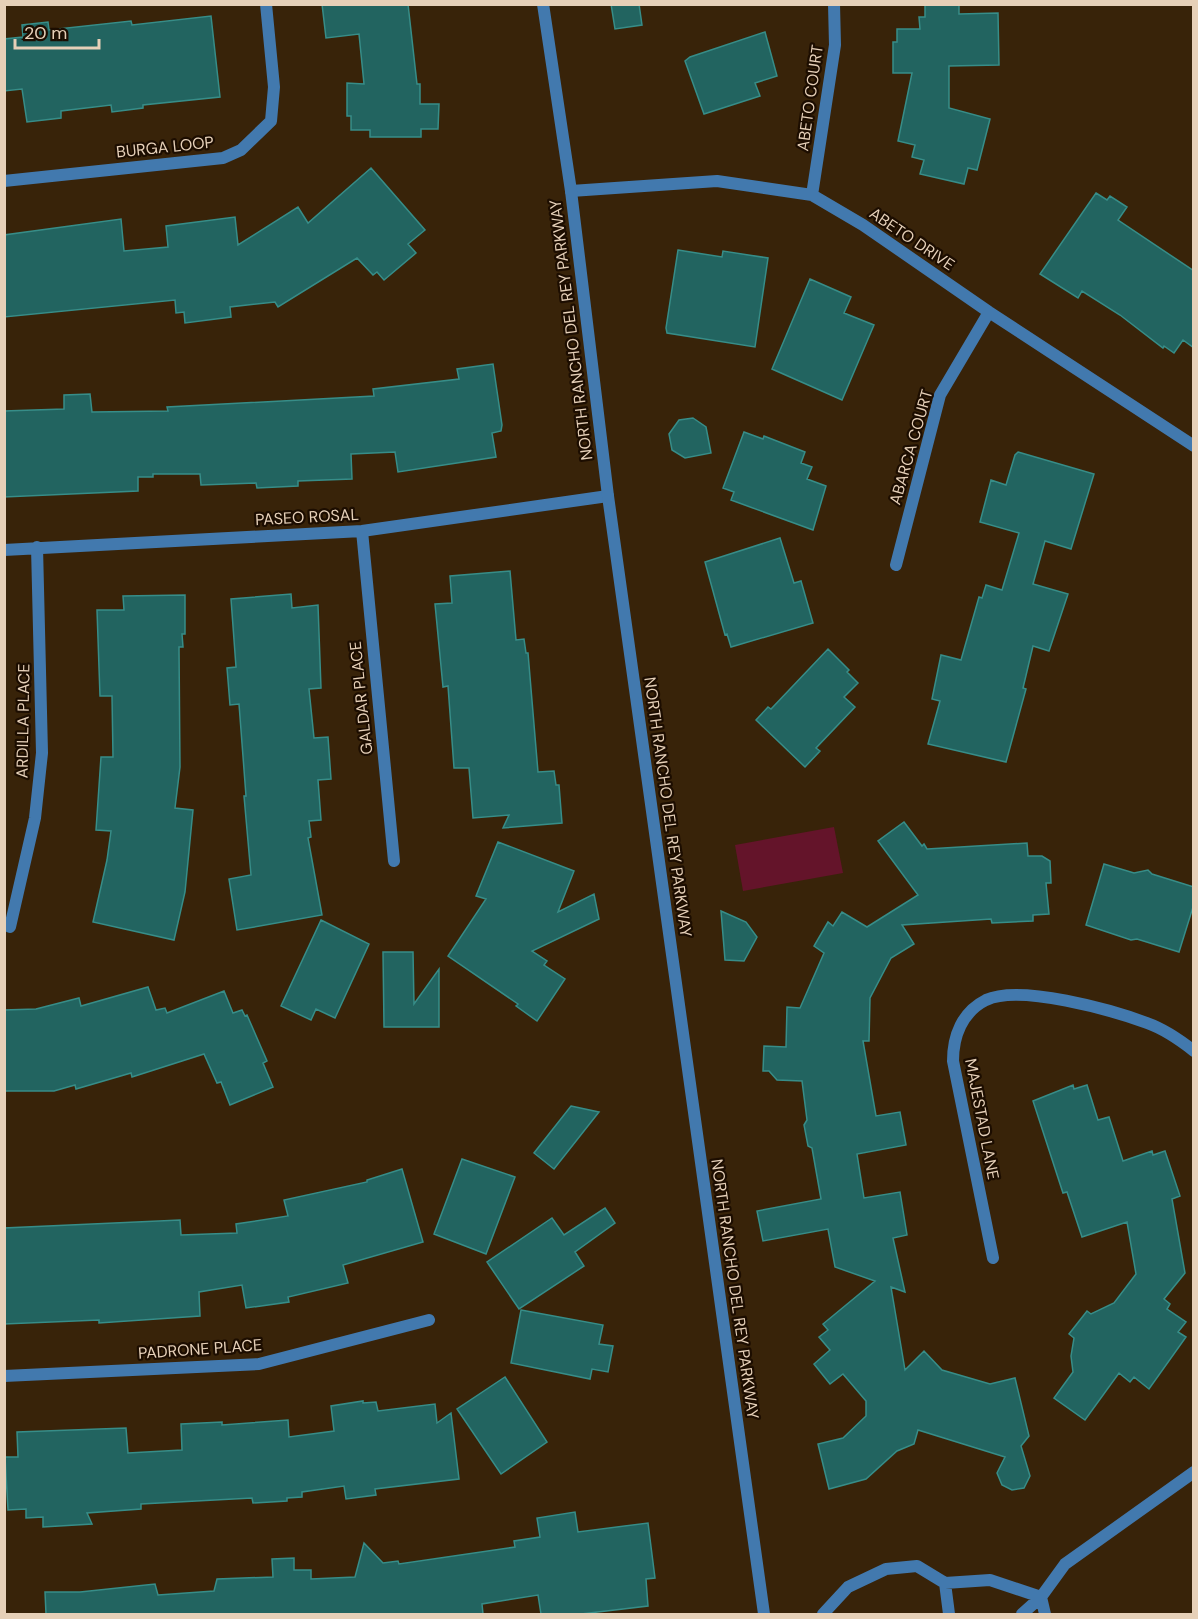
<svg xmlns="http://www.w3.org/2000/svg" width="1198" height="1619" viewBox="0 0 1198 1619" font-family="'DM Sans',sans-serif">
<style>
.green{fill:#64142a}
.building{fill:#226460;stroke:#378d88;stroke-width:1.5}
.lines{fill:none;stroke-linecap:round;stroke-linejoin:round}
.minor{stroke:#4279ae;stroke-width:12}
.tertiary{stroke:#4279ae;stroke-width:12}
.labels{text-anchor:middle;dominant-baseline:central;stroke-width:4.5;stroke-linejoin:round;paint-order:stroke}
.street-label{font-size:16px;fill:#e6d0b8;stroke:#1c0d00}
</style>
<rect width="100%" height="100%" fill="#382309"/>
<path class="green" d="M 834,827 L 843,873 L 743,891 L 735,845 Z"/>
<path class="building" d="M 322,4 L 408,4 L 417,84 L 420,84 L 420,104 L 439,104 L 438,129 L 421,129 L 421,137 L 370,137 L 370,130 L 351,130 L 351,116 L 347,116 L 347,83 L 364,84 L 359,34 L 326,38 Z
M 611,4 L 639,4 L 642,25 L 615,29 Z
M 925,4 L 959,4 L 959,14 L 998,13 L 999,65 L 949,66 L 949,108 L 990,119 L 977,170 L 968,168 L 964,184 L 920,174 L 924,160 L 912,157 L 915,145 L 898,141 L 912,73 L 893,73 L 893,42 L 897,42 L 897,29 L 920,29 L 919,17 L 925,17 Z
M 211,16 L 220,97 L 143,105 L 143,108 L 112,112 L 111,105 L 61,111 L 61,118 L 27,122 L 22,89 L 4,91 L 4,39 L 23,37 L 22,25 L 48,22 L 49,30 L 131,21 L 132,25 Z
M 765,32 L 777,76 L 755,83 L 760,96 L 704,114 L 685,61 L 690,57 Z
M 371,168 L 425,230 L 408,244 L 416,253 L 384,280 L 377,272 L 373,275 L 357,258 L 278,307 L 275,302 L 230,307 L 231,317 L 185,323 L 184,312 L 176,313 L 175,300 L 4,317 L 4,235 L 121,219 L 124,251 L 168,247 L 166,226 L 235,217 L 238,245 L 298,207 L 308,223 Z
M 1096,193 L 1107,200 L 1110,196 L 1127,207 L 1118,220 L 1194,271 L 1194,348 L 1183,340 L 1174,353 L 1164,346 L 1163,348 L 1120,315 L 1082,291 L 1078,298 L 1040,274 Z
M 678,250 L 722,257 L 723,251 L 768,258 L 755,347 L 667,333 L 666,328 Z
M 810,279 L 851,297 L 844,313 L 874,325 L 842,400 L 772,369 Z
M 493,364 L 502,425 L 501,431 L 492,433 L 496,457 L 398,472 L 395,452 L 351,454 L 352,479 L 298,481 L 298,486 L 257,488 L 256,483 L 201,485 L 200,474 L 153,474 L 153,477 L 138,477 L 138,491 L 4,497 L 4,411 L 64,409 L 64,395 L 90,394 L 92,412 L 168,411 L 167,407 L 374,396 L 373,389 L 459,379 L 457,369 Z
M 693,418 L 706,427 L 711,453 L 685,458 L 672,450 L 669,434 L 679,420 Z
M 744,432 L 763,439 L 764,436 L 805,452 L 801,463 L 812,467 L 807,479 L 826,486 L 813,530 L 731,500 L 734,492 L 723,488 Z
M 1018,452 L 1094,474 L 1071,549 L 1045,541 L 1033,584 L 1068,594 L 1049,651 L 1033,646 L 1023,688 L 1026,689 L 1006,762 L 928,744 L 940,701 L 932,699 L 941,655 L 961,660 L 979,597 L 982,598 L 986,585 L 1002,590 L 1019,533 L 980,522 L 991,480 L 1006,485 L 1015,455 Z
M 780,538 L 794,583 L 801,581 L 813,623 L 731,647 L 727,634 L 725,635 L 705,562 Z
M 510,571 L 516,640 L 524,639 L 526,653 L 528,653 L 538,772 L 554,771 L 556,785 L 559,785 L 562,823 L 503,828 L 509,815 L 473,818 L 469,768 L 454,768 L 448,686 L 443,687 L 435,604 L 452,603 L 450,576 Z
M 291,594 L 292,608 L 318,605 L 321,688 L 309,689 L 314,738 L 328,737 L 331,779 L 318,780 L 321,820 L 309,821 L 311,837 L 308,838 L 322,915 L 237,930 L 229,879 L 251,875 L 244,796 L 246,796 L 239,704 L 230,705 L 227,668 L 236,667 L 231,599 Z
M 185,595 L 185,634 L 182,634 L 183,647 L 179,647 L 180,767 L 175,808 L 193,810 L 185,892 L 174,940 L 93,922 L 107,860 L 111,831 L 96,830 L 101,757 L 113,757 L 112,696 L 100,696 L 97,610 L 124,610 L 123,596 Z
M 828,649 L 849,670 L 847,672 L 858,683 L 844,697 L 855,707 L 816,748 L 820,751 L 805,767 L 756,720 L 768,707 L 771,709 Z
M 904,822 L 922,846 L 924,844 L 927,849 L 1027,843 L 1028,856 L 1042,856 L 1050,861 L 1051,883 L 1046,883 L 1049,914 L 1033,915 L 1033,921 L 992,923 L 991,919 L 902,925 L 914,944 L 891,958 L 870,998 L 869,1041 L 863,1041 L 876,1116 L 900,1112 L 906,1145 L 857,1154 L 864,1198 L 900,1192 L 907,1235 L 893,1238 L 905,1292 L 891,1287 L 905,1370 L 924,1351 L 942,1370 L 990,1384 L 1015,1378 L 1029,1436 L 1021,1446 L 1030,1476 L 1024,1488 L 1012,1490 L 1002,1485 L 997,1473 L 1005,1457 L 918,1430 L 914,1444 L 897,1451 L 866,1479 L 829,1489 L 818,1444 L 843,1438 L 866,1416 L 866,1401 L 843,1374 L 830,1384 L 814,1364 L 830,1350 L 819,1337 L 828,1330 L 823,1324 L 875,1281 L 835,1267 L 828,1229 L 763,1241 L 757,1211 L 821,1199 L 812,1148 L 808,1146 L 804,1125 L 807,1120 L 802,1081 L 777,1080 L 769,1071 L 763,1071 L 764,1046 L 786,1047 L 787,1007 L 800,1008 L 824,953 L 814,946 L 828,922 L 833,926 L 842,912 L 867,927 L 918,895 L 878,841 Z
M 498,842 L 574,871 L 558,912 L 594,894 L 599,919 L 532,951 L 547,961 L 544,965 L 565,979 L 537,1021 L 516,1006 L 518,1004 L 448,956 L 486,899 L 476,896 Z
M 1104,864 L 1134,873 L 1148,870 L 1152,874 L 1194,887 L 1194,904 L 1179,952 L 1137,939 L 1131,940 L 1086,925 Z
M 721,911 L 746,922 L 757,937 L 744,961 L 725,960 Z
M 321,920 L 369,944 L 335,1018 L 316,1009 L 311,1020 L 281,1006 Z
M 383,952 L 413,952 L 414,1004 L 439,969 L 439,1027 L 384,1027 Z
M 148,987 L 156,1010 L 165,1008 L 167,1013 L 224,991 L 233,1013 L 242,1010 L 245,1016 L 247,1015 L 267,1061 L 263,1063 L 273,1087 L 230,1105 L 221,1082 L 217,1083 L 204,1054 L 132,1077 L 131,1073 L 76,1089 L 75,1085 L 54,1091 L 4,1091 L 4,1010 L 36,1009 L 79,998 L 81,1006 Z
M 1073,1085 L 1074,1089 L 1087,1085 L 1098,1120 L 1109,1117 L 1123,1161 L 1152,1151 L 1153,1155 L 1165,1151 L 1180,1196 L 1172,1199 L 1185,1273 L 1164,1299 L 1170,1304 L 1167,1309 L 1186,1322 L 1178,1332 L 1186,1337 L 1149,1389 L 1134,1377 L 1130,1382 L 1119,1373 L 1085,1420 L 1054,1398 L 1073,1372 L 1071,1356 L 1074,1338 L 1069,1334 L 1087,1311 L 1091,1314 L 1114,1303 L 1136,1274 L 1127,1222 L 1082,1237 L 1067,1192 L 1063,1193 L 1033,1101 Z
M 571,1106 L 599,1112 L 554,1169 L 534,1153 Z
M 462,1159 L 515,1177 L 486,1254 L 434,1234 Z
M 402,1169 L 423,1242 L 343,1265 L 348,1283 L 288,1297 L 289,1302 L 246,1308 L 242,1285 L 199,1292 L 200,1316 L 99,1323 L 99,1320 L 4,1324 L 4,1228 L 180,1220 L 181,1235 L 237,1233 L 236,1224 L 288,1216 L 284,1200 L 367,1182 L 367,1180 Z
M 605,1208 L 615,1223 L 575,1252 L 584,1266 L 519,1309 L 487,1262 L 552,1218 L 564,1235 Z
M 521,1310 L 603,1325 L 599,1344 L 613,1346 L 608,1372 L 592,1369 L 590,1379 L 511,1363 Z
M 505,1377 L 547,1442 L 501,1474 L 457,1409 Z
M 363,1401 L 363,1403 L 376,1402 L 378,1411 L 435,1404 L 437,1423 L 451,1413 L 459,1479 L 375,1489 L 376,1495 L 346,1499 L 344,1486 L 302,1492 L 302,1497 L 287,1498 L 287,1501 L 253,1503 L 252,1498 L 141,1504 L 141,1509 L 87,1513 L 92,1524 L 43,1527 L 43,1517 L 26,1518 L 26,1509 L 8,1510 L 5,1457 L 18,1457 L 17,1432 L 126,1428 L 128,1453 L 182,1450 L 181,1424 L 222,1422 L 222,1425 L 288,1420 L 289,1437 L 334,1431 L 331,1406 Z
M 575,1512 L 578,1532 L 648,1523 L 655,1578 L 646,1579 L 648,1606 L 581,1614 L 541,1614 L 538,1595 L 482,1604 L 483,1614 L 46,1614 L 45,1592 L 80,1592 L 155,1584 L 158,1595 L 214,1591 L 217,1579 L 273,1577 L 272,1559 L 294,1558 L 294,1570 L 311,1570 L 311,1579 L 355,1577 L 364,1543 L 383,1563 L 398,1561 L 399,1564 L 515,1547 L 514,1541 L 540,1537 L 537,1518 Z"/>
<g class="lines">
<path class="minor" d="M 4,181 L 223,158 L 241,150 L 271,121 L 274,87 L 266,4
M 571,191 L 717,181 L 812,195 L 863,225 L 989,312 L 1194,446
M 812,195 L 835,45 L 834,4
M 362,531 L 394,861
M 4,550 L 362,531 L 608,496
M 896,565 L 940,395 L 989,312
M 10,927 L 35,818 L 42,753 L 37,547
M 993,1258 L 953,1061 C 953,1036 962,1012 986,1000 C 1020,984 1112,1010 1147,1023 C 1164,1029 1180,1040 1194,1051
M 4,1376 L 259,1364 L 429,1320
M 945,1583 L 949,1614
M 1041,1597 L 1045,1614
M 823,1614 L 848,1587 L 886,1569 L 917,1566 L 945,1583 L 990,1580 L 1041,1597
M 1022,1614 L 1041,1597 L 1065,1564 L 1194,1472"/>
<path class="tertiary" d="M 543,4 L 571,191 L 608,496 L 764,1614"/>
</g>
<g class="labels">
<g class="street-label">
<text transform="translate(810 98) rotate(-82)">ABETO COURT</text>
<text transform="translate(165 147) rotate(-6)">BURGA LOOP</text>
<text transform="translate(912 239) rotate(34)">ABETO DRIVE</text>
<text transform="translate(571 330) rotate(-97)">NORTH RANCHO DEL REY PARKWAY</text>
<text transform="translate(911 447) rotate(-74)">ABARCA COURT</text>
<text transform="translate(307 517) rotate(-3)">PASEO ROSAL</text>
<text transform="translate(361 698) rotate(-96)">GALDAR PLACE</text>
<text transform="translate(23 721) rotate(-89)">ARDILLA PLACE</text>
<text transform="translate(668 807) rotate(82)">NORTH RANCHO DEL REY PARKWAY</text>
<text transform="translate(982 1119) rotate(79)">MAJESTAD LANE</text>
<text transform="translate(735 1289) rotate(82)">NORTH RANCHO DEL REY PARKWAY</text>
<text transform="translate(200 1349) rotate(-4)">PADRONE PLACE</text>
</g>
</g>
<rect width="1198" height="1619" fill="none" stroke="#e6d0b8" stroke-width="12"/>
<path d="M15 39v9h84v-9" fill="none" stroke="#e6d0b8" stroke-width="3"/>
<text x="24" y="39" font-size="18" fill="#e6d0b8" stroke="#1c0d00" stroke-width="4.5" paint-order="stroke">20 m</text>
</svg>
